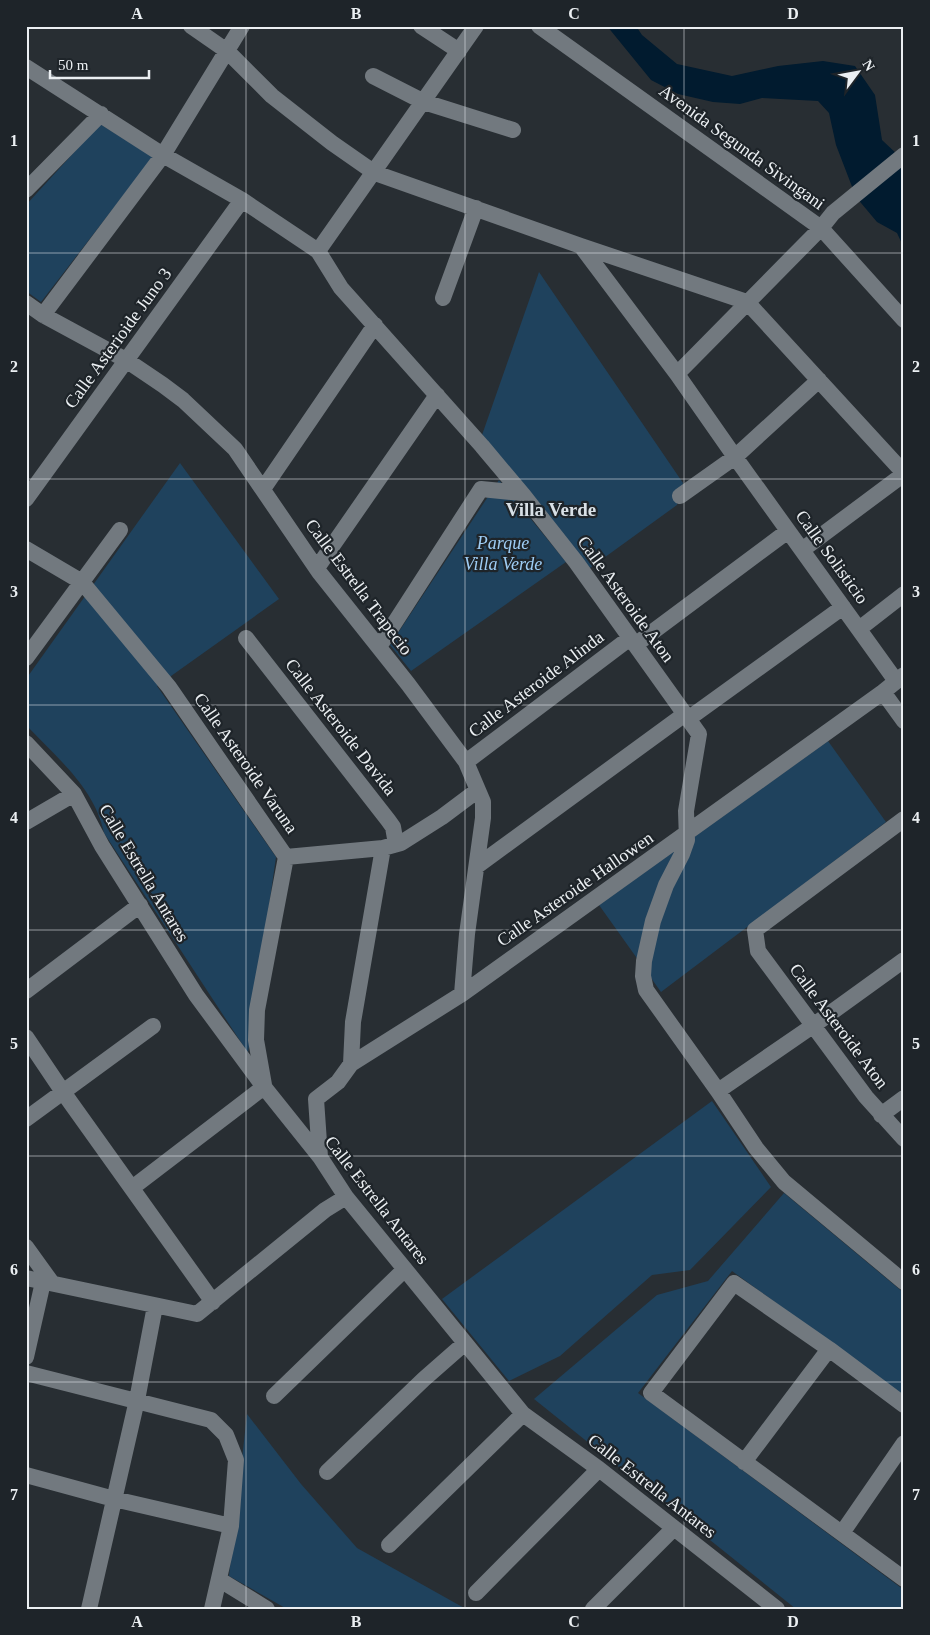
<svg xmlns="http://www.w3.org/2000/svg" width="930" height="1635" viewBox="0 0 930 1635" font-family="'Times New Roman',serif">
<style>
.green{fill:#1f425d}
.water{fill:#011b2f}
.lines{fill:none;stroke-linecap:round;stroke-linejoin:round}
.minor{stroke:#72797f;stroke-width:16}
.grid{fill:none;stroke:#ebeff2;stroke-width:1;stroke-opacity:0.55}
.labels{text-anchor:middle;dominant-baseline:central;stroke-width:4.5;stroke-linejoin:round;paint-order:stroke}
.street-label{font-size:18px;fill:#ebeff2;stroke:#1e2429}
.park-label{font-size:18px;font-style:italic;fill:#9ecdf5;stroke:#1e2429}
.neighbourhood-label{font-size:19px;font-weight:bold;fill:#d8e0e6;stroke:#1e2429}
.neatline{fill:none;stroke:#ebeff2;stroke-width:2}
.grid-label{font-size:16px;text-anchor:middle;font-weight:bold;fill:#ebeff2}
</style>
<rect width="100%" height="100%" fill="#282e33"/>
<path class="green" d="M 100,124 L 153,157 L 41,302 L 26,291 L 26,205 Z
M 539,272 L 683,483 L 677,505 L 590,568 L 482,435 Z
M 180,463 L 279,599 L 157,686 L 276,857 L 248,1053 L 104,833 C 95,788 56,757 26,725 L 26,679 Z
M 499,480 L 566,562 L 411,671 L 390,645 Z
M 828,741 L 886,822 L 661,992 L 599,905 Z
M 712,1101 L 771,1187 L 690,1270 L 652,1275 L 560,1356 L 509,1381 L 442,1299 Z
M 784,1193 L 904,1293 L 904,1396 L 732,1271 L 638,1393 L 904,1590 L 904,1609 L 796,1609 L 534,1399 L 657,1295 L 708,1281 Z
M 247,1414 L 301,1484 L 357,1548 L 466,1609 L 287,1609 L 229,1576 Z"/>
<path class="water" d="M 607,26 L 636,26 L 642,35 L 677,64 L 732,76 L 778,66 L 823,61 L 855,66 L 875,95 L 882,140 L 900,157 L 904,174 L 904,248 L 897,233 L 877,222 L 856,197 L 836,145 L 829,113 L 818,101 L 762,98 L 740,104 L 713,102 L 678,94 L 651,80 Z"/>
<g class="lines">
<path class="minor" d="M 191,26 L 227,51 L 272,96 L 332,143 L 375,173 L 581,246 L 747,302 L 904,473
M 421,26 L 459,51
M 539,26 L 821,228 L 904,320
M 26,67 L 163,155 L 242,200 L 318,251 L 341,288 L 482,446 L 524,496 L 576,562 L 699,734 L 686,811 L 687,840 L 682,854 L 666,885 L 653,921 L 644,961 L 643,976 L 646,990 L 718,1091 L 756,1148 L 784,1182 L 904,1282
M 373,76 L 424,102 L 513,130
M 26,190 L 101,114
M 581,246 L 677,374 L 735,457 L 896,681
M 318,251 L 476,26
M 443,298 L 476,208
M 26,303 L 43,315 L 126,360 L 163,385 L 183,400 L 235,449 L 319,572 L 408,684 L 466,762 L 483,802 L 483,818 L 467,934 L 462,994
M 43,315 L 163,155 L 242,26
M 677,374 L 821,228 L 833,213 L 904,155
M 263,489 L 375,325
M 680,496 L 735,457 L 819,380
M 26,499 L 242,200
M 26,549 L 82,582 L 169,687 L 286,857 L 257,1010 L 256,1040 L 264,1085
M 802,550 L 904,474
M 317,568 L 437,395
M 859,629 L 904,594
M 246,638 L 388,820 L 393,827 L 396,844
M 635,645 L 788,531
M 379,647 L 481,489 L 521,493
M 26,658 L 120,530
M 883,692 L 904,721
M 688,719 L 843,607
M 26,743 L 74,794 L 102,846 L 196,995 L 264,1087 L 320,1157 L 346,1197 L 523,1414 L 599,1469 L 777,1609
M 466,762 L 630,638
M 904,819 L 755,930 L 758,951 L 866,1097 L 904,1139
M 26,822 L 74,794
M 286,857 L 383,848 L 401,843 L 442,817 L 478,790
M 477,866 L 685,714
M 26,991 L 140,905
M 26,1037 L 63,1092 L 213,1302
M 351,1064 L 353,1022 L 383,848
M 718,1091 L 814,1025 L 904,960
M 881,1115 L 904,1098
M 26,1119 L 153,1026
M 320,1157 L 316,1099 L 338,1082 L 351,1064 L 462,994 L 883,692 L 904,675
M 132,1188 L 264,1087
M 26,1247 L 52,1283
M 26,1278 L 197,1314 L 325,1210 L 346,1197
M 26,1357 L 43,1282
M 26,1373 L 211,1420 L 226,1435 L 236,1460 L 231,1526 L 212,1609
M 274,1396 L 405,1269
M 904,1405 L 829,1349 L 734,1283 L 651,1393 L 904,1579
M 744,1462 L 829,1349
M 327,1472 L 424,1379 L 465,1343
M 26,1475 L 114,1499 L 231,1526
M 842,1533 L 904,1443
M 389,1545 L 523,1414
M 220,1580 L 267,1609
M 476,1593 L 599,1469
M 89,1609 L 137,1400 L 155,1306
M 593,1609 L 674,1528"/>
</g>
<path class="grid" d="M 246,26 L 246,1609M 465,26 L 465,1609M 684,26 L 684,1609M 26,253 L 904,253M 26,479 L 904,479M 26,705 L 904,705M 26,930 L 904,930M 26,1156 L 904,1156M 26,1382 L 904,1382"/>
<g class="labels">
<g class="street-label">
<text transform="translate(742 147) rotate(36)">Avenida Segunda Sivingani</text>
<text transform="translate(118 338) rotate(-54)">Calle Asterioide Juno 3</text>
<text transform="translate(832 557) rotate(54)">Calle Solisticio</text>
<text transform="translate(359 587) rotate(53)">Calle Estrella Trapecio</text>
<text transform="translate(626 599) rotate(54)">Calle Asteroide Aton</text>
<text transform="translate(536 684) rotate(-37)">Calle Asteroide Alinda</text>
<text transform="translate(341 727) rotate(52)">Calle Asteroide Davida</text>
<text transform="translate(246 763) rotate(55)">Calle Asteroide Varuna</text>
<text transform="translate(144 873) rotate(59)">Calle Estrella Antares</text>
<text transform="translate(575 889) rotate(-35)">Calle Asteroide Hallowen</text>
<text transform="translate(839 1026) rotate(53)">Calle Asteroide Aton</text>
<text transform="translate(377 1200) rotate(52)">Calle Estrella Antares</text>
<text transform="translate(652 1486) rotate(38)">Calle Estrella Antares</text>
</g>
<g class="park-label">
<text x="503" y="543">Parque<tspan x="503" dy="21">Villa Verde</tspan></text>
</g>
<g class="neighbourhood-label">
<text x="551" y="509">Villa Verde</text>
</g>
</g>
<rect width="930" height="1635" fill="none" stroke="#1e2429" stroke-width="55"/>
<g transform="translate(858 72) rotate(58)" stroke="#1e2429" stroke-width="4" paint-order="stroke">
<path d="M0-4L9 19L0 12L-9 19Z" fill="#ebeff2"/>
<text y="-8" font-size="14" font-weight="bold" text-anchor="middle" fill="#ebeff2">N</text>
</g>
<path d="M50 70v8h99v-8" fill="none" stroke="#ebeff2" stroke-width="2.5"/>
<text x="58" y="70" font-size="15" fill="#ebeff2" stroke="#1e2429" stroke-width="4" paint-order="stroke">50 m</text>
<rect x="28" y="28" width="874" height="1580" class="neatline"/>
<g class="grid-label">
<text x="137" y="19">A</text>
<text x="356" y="19">B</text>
<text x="574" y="19">C</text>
<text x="793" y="19">D</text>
<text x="14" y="146">1</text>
<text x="916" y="146">1</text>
<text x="14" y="372">2</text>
<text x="916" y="372">2</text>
<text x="14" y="597">3</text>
<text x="916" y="597">3</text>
<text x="14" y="823">4</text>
<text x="916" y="823">4</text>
<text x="14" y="1049">5</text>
<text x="916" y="1049">5</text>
<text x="14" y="1275">6</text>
<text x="916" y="1275">6</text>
<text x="14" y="1500">7</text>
<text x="916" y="1500">7</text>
<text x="137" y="1627">A</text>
<text x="356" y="1627">B</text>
<text x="574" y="1627">C</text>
<text x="793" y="1627">D</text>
</g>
</svg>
